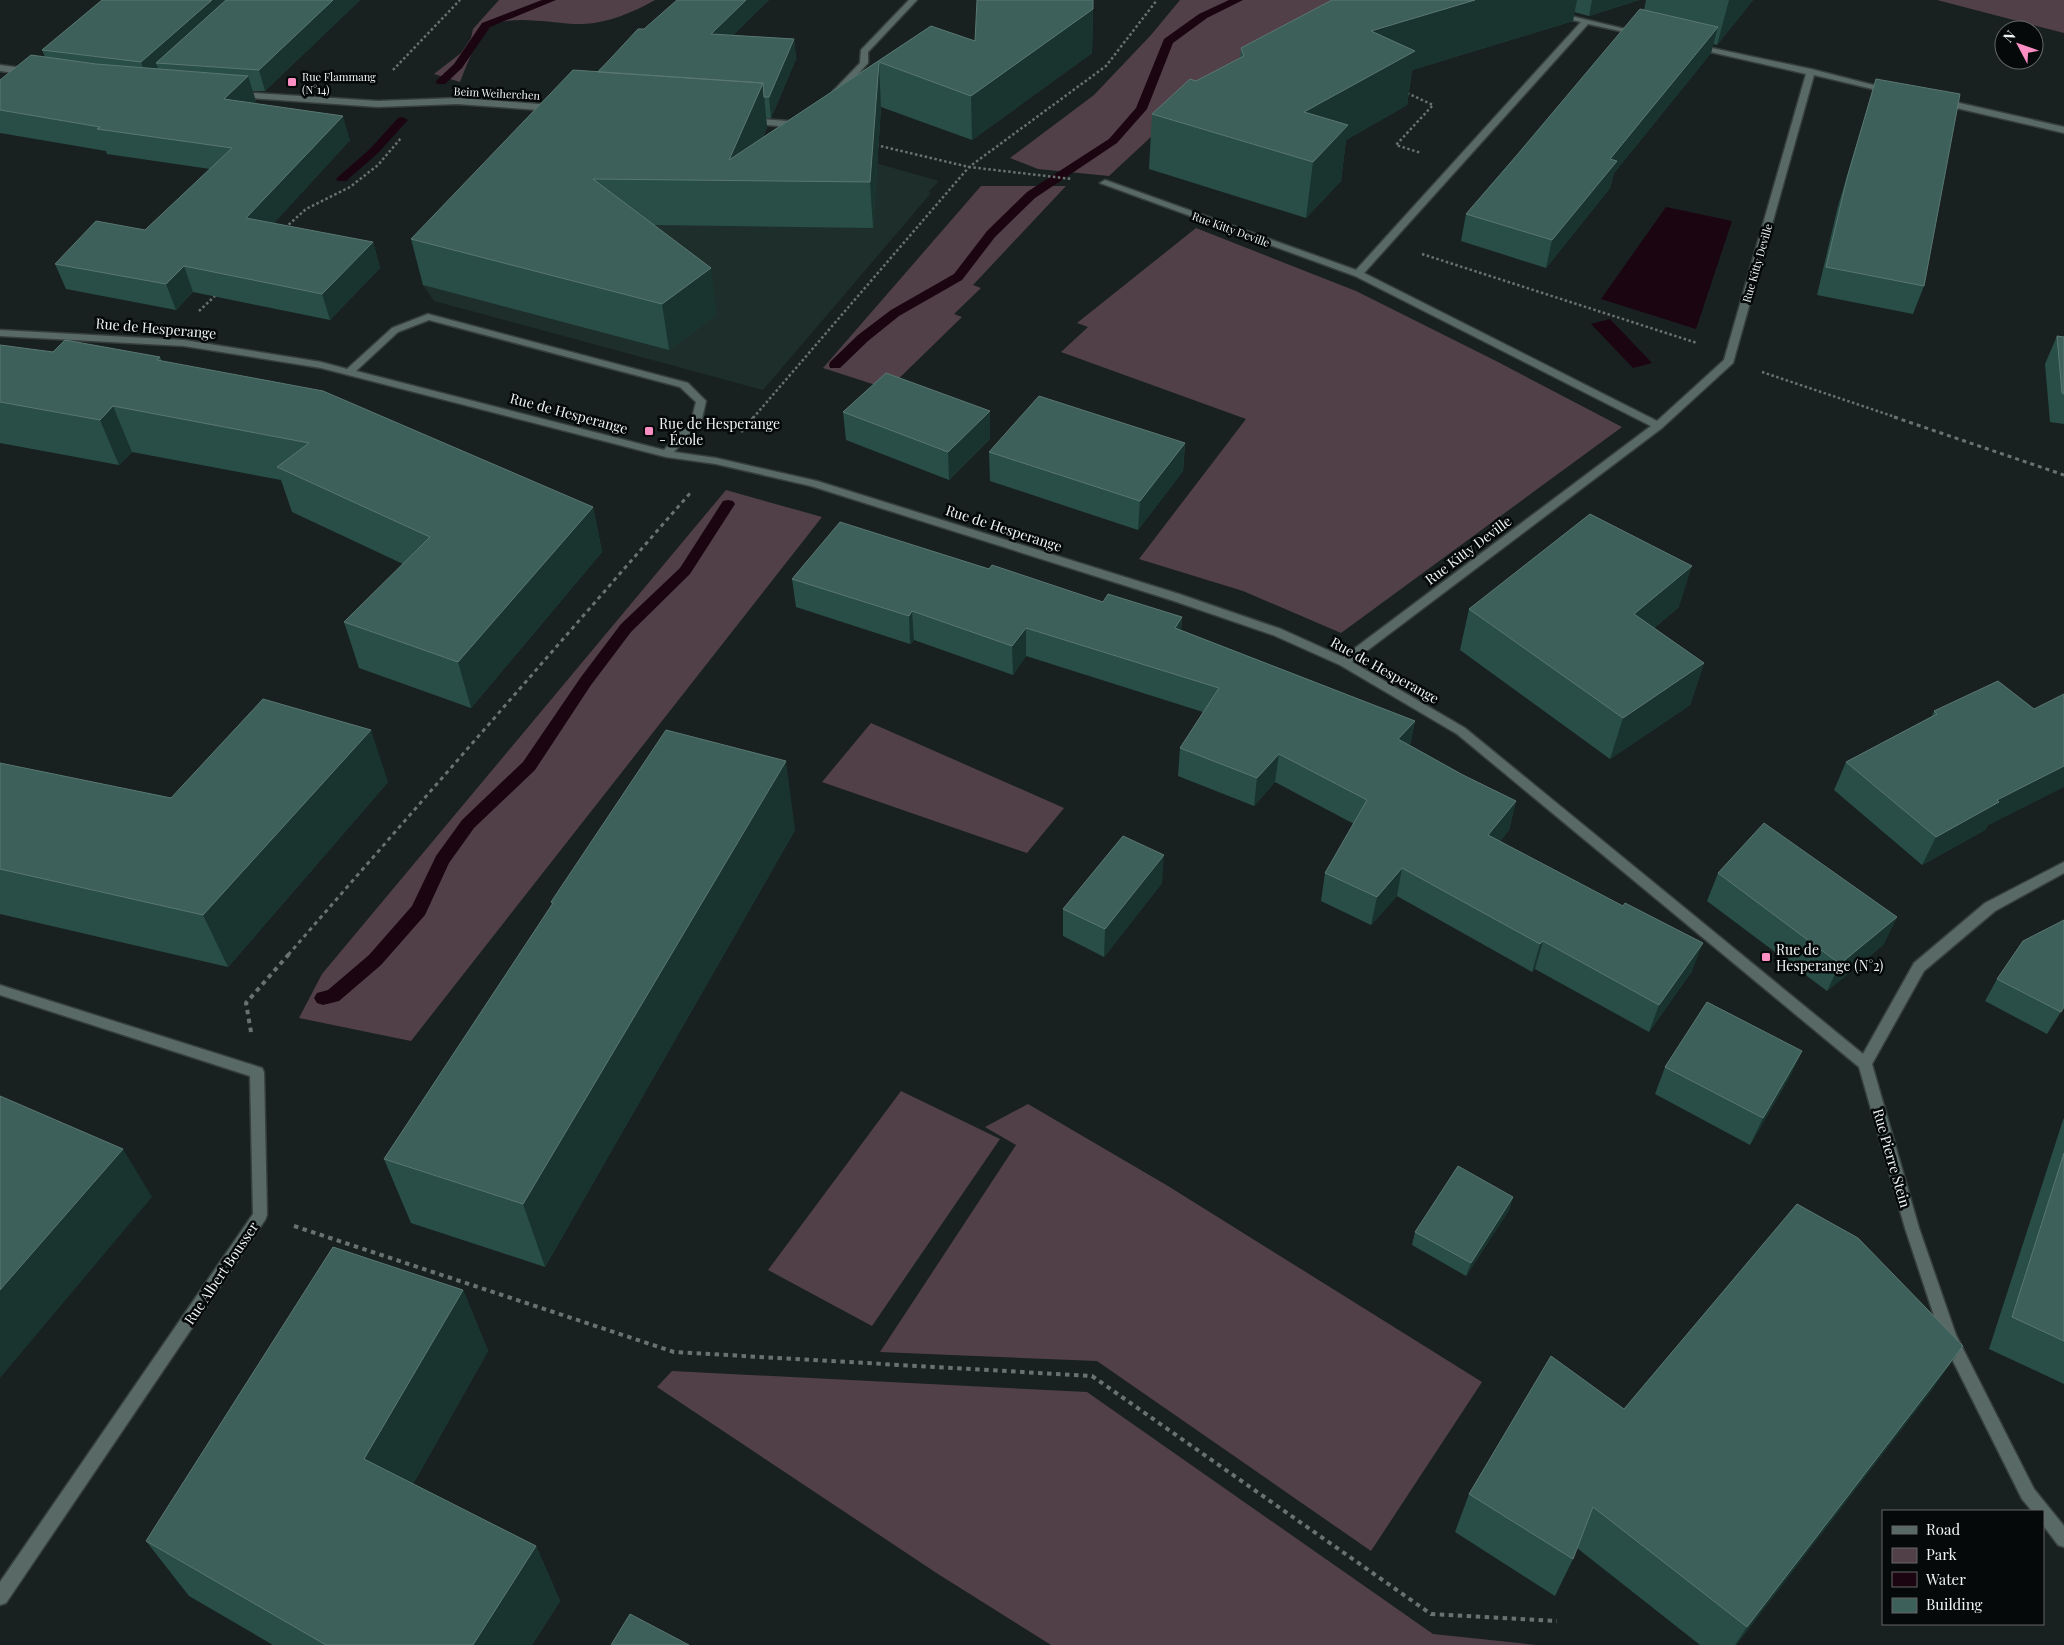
<svg xmlns="http://www.w3.org/2000/svg" width="2064" height="1645" viewBox="0 0 2064 1645" font-family="'Playfair Display',serif">
<style>
.built{fill:#1e2e2b}
.green{fill:#524048}
.water{fill:#1b0510}
.lines{fill:none;stroke-linecap:round;stroke-linejoin:round}
.stream{fill:#1b0510;fill-rule:evenodd}
.minor-casing{stroke:#363f3d;stroke-width:3}
.path-far2{stroke:#6a7270;stroke-width:2.5;stroke-dasharray:2.5 2.5;stroke-linecap:butt}
.path-far1{stroke:#6a7270;stroke-width:3;stroke-dasharray:4 4;stroke-linecap:butt}
.path{stroke:#6a7270;stroke-width:4;stroke-dasharray:4.5 4.5;stroke-linecap:butt}
.minor{fill:#596966;fill-rule:evenodd}
.wall{fill:#294e47}
.shaded-wall{fill:#19342f}
.building{fill:#3e605a;stroke:#5a7772}
.poi-dot{fill:#fb8fc4;stroke:#060909;stroke-width:2}
.labels{text-anchor:middle;dominant-baseline:central;stroke-width:5;stroke-linejoin:round;paint-order:stroke}
.far-poi-label{font-size:11px;fill:#f0f5f4;stroke:#060909;text-anchor:start}
.far-street-label{font-size:11px;fill:#f0f5f4;stroke:#060909}
.street-label{font-size:14px;fill:#f0f5f4;stroke:#060909}
.poi-label{font-size:14px;fill:#f0f5f4;stroke:#060909;text-anchor:start}
</style>
<rect width="100%" height="100%" fill="#18211f"/>
<path class="built" d="M 566,126 L 812,145 L 939,181 L 928,192 L 931,193 L 903,226 L 763,390 L 434,301 L 422,284 Z"/>
<path class="green" d="M 499,0 L 655,0 C 634,12 608,23 583,24 C 557,25 510,12 488,28 C 476,37 466,68 460,82 L 434,74 L 461,53 L 471,38 L 473,29 Z
M 1180,0 L 1392,0 L 1182,108 L 1109,176 L 1038,169 L 1010,158 L 1094,95 L 1151,35 Z
M 1937,0 L 2064,0 L 2064,33 Z
M 981,186 L 1066,186 L 973,285 L 981,288 L 954,314 L 962,317 L 888,389 L 823,368 Z
M 1196,228 L 1356,291 L 1498,362 L 1622,427 L 1341,633 L 1243,591 L 1139,559 L 1246,419 L 1061,352 L 1088,327 L 1077,323 Z
M 726,490 L 822,517 L 411,1041 L 299,1018 L 322,974 Z
M 871,723 L 1064,808 L 1027,853 L 822,782 Z
M 901,1091 L 1000,1139 L 872,1326 L 768,1270 Z
M 1028,1104 L 1168,1186 L 1482,1382 L 1371,1551 L 1097,1361 L 880,1352 L 1016,1145 L 985,1127 Z
M 672,1371 L 1087,1392 L 1433,1634 L 1537,1645 L 1051,1645 L 938,1574 L 657,1387 Z"/>
<path class="water" d="M 1666,207 L 1732,221 L 1696,329 L 1601,299 Z
M 1610,319 L 1652,363 L 1633,368 L 1591,324 Z"/>
<g class="lines">
<path class="stream" d="M 542,0 L 556,0 L 490,27 L 462,68 L 445,84 L 437,84 L 436,82 L 437,80 L 454,64 L 482,23 Z
M 1229,0 L 1243,0 L 1207,18 L 1173,43 L 1147,109 L 1117,143 L 1035,198 L 995,237 L 962,280 L 899,316 L 868,341 L 840,368 L 830,368 L 829,365 L 830,362 L 858,335 L 891,310 L 954,274 L 987,231 L 1027,192 L 1109,139 L 1136,108 L 1164,39 L 1199,14 Z
M 402,117 L 408,120 L 378,153 L 346,181 L 338,181 L 336,179 L 338,177 L 370,149 L 398,118 Z
M 728,500 L 733,501 L 735,504 L 690,574 L 631,632 L 591,685 L 535,770 L 474,828 L 449,863 L 425,915 L 381,965 L 339,1001 L 323,1005 L 317,1003 L 314,998 L 317,993 L 328,990 L 369,955 L 412,906 L 436,856 L 462,820 L 523,762 L 581,677 L 621,624 L 680,568 L 723,501 Z"/>
<g class="minor-casing">
<path id="minor" d="M 909,0 L 917,0 L 868,52 L 868,63 L 839,95 L 833,95 L 833,91 L 860,63 L 861,50 Z
M 1554,12 L 1642,33 L 1638,35 L 1588,24 L 1364,273 L 1657,421 L 1724,360 L 1806,74 L 1693,48 L 1693,44 L 1811,69 L 1893,90 L 1889,93 L 1814,75 L 1733,363 L 1662,428 L 1352,662 L 1465,728 L 1863,1054 L 1914,963 L 1985,903 L 2064,862 L 2064,873 L 1995,911 L 1924,971 L 1872,1064 L 1919,1228 L 1956,1335 L 2034,1489 L 2064,1526 L 2064,1547 L 2058,1545 L 2043,1525 L 2043,1511 L 2032,1511 L 2022,1499 L 1941,1337 L 1905,1228 L 1859,1067 L 1457,734 L 1340,665 L 1273,635 L 1171,600 L 811,486 L 716,464 L 666,457 L 321,368 L 184,346 L 0,336 L 0,330 L 184,340 L 321,362 L 347,369 L 392,328 L 428,314 L 688,383 L 706,401 L 702,419 L 674,452 L 716,458 L 817,481 L 1179,594 L 1281,629 L 1343,657 L 1651,426 L 1355,276 L 1100,183 L 1105,180 L 1108,181 L 1356,270 L 1581,22 L 1554,16 ZM 429,320 L 680,387 L 696,402 L 692,418 L 664,450 L 356,371 L 398,332 Z
M 0,65 L 30,69 L 34,72 L 30,75 L 0,71 Z
M 238,92 L 378,101 L 457,98 L 553,105 L 557,108 L 553,111 L 457,104 L 378,107 L 235,97 L 235,93 Z
M 1942,99 L 2064,127 L 2064,133 L 1939,104 L 1938,102 Z
M 750,118 L 800,122 L 804,125 L 800,128 L 747,123 L 746,121 Z
M 0,985 L 262,1068 L 264,1072 L 267,1215 L 265,1220 L 6,1603 L 0,1605 L 0,1582 L 253,1214 L 250,1076 L 0,995 Z"/>
</g>
<path class="path-far2" d="M 393,70 L 460,0
M 1407,93 L 1433,105 L 1396,145 L 1421,153
M 876,145 L 969,167 L 1072,179
M 285,228 L 306,209 L 350,187 L 378,165 L 401,138
M 1422,254 L 1697,343
M 199,311 L 216,295
M 1762,372 L 1898,418
M 753,418 L 969,167 L 1106,66 L 1157,0"/>
<path class="path-far1" d="M 1894,417 L 2064,475
M 741,432 L 754,417
M 288,955 L 691,492"/>
<path class="path" d="M 251,1032 L 246,1003 L 289,954
M 294,1226 L 674,1352 L 1092,1376 L 1431,1614 L 1557,1621"/>
<use href="#minor" class="minor"/>
</g>
<path class="wall" d="M 102,0 L 360,0 L 265,91 L 252,91 L 256,101 L 253,103 L 350,140 L 273,224 L 373,242 L 380,268 L 330,320 L 193,292 L 176,310 L 66,289 L 55,264 L 145,230 L 210,169 L 107,154 L 106,151 L 0,133 L 0,80 L 45,57 L 42,50 Z
M 769,0 L 733,35 L 794,39 L 796,59 L 771,118 L 766,118 L 767,127 L 763,137 L 931,26 L 975,41 L 1093,9 L 1092,53 L 972,140 L 881,107 L 873,228 L 654,225 L 717,314 L 669,350 L 423,285 L 411,239 L 644,29 Z
M 1332,0 L 1639,0 L 1589,16 L 1574,12 L 1573,21 L 1412,70 L 1407,105 L 1346,140 L 1341,181 L 1306,218 L 1149,169 L 1152,114 L 1196,81 L 1240,58 L 1241,48 Z
M 1646,0 L 1753,0 L 1717,45 L 1713,44 L 1711,53 L 1614,173 L 1610,188 L 1546,268 L 1461,241 L 1466,214 L 1644,10 Z
M 1876,79 L 1924,286 L 1913,314 L 1817,295 L 1838,206 Z
M 2057,336 L 2064,337 L 2064,424 L 2050,422 L 2045,364 Z
M 0,345 L 53,352 L 160,357 L 162,361 L 593,507 L 602,552 L 471,708 L 359,668 L 344,622 L 403,564 L 292,512 L 281,480 L 132,452 L 119,465 L 0,443 Z
M 843,412 L 990,439 L 949,480 L 846,440 Z
M 1185,443 L 1183,471 L 1138,530 L 990,481 L 989,452 Z
M 989,569 L 1103,602 L 1182,617 L 1181,630 L 1415,721 L 1410,745 L 1463,775 L 1516,801 L 1509,830 L 1500,841 L 1692,971 L 1649,1032 L 1535,969 L 1532,972 L 1397,896 L 1371,925 L 1321,901 L 1325,873 L 1354,824 L 1275,782 L 1254,806 L 1178,776 L 1180,748 L 1203,712 L 1026,656 L 1013,675 L 914,640 L 910,644 L 796,607 L 792,579 Z
M 1679,607 L 1654,628 L 1704,663 L 1690,705 L 1610,759 L 1460,650 L 1469,609 Z
M 1998,681 L 1987,826 L 1985,830 L 1922,865 L 1834,790 L 1846,762 L 1932,716 L 1934,711 Z
M 0,763 L 171,798 L 388,782 L 228,967 L 0,914 Z
M 795,830 L 545,1267 L 411,1223 L 384,1159 L 552,905 L 551,902 Z
M 1718,873 L 1897,917 L 1883,945 L 1827,991 L 1707,901 Z
M 1162,883 L 1104,957 L 1063,936 L 1063,909 Z
M 1997,979 L 2064,1007 L 2047,1034 L 1985,1001 Z
M 1802,1051 L 1789,1078 L 1750,1145 L 1655,1094 L 1665,1067 Z
M 2064,1118 L 2064,1384 L 1989,1349 L 2063,1120 Z
M 1513,1197 L 1509,1210 L 1466,1276 L 1412,1245 L 1415,1232 Z
M 463,1290 L 488,1351 L 413,1484 L 536,1546 L 560,1601 L 532,1645 L 273,1645 L 189,1596 L 146,1541 Z
M 1934,1387 L 1736,1645 L 1700,1645 L 1577,1548 L 1573,1559 L 1555,1596 L 1455,1532 L 1469,1494 L 1624,1409 Z"/>
<path class="shaded-wall" d="M 212,0 L 242,0 L 156,63 L 160,73 L 148,83 L 141,62 Z
M 333,0 L 360,0 L 265,91 L 259,70 Z
M 746,0 L 769,0 L 713,54 L 711,34 Z
M 1475,0 L 1577,0 L 1573,21 L 1412,70 L 1407,105 L 1346,140 L 1341,181 L 1306,218 L 1313,162 L 1304,112 L 1371,31 Z
M 1592,0 L 1639,0 L 1589,16 Z
M 1729,0 L 1753,0 L 1717,45 Z
M 1093,9 L 1092,53 L 972,140 L 971,96 Z
M 1718,27 L 1711,53 L 1614,173 L 1610,188 L 1546,268 L 1552,240 L 1610,159 Z
M 794,39 L 796,59 L 771,118 L 769,97 Z
M 879,62 L 881,107 L 873,228 L 870,182 Z
M 248,76 L 256,101 L 232,124 L 224,99 Z
M 763,83 L 767,127 L 745,181 L 729,160 Z
M 343,116 L 350,140 L 255,244 L 246,218 Z
M 373,242 L 380,268 L 330,320 L 322,294 Z
M 184,266 L 193,292 L 176,310 L 166,284 Z
M 711,268 L 717,314 L 669,350 L 662,304 Z
M 113,406 L 132,452 L 119,465 L 100,420 Z
M 990,411 L 990,439 L 949,480 L 948,452 Z
M 1185,443 L 1183,471 L 1138,530 L 1140,501 Z
M 593,507 L 602,552 L 471,708 L 458,662 Z
M 1692,566 L 1679,607 L 1622,655 L 1634,614 Z
M 912,611 L 914,640 L 910,644 L 909,616 Z
M 1182,617 L 1180,645 L 1175,628 Z
M 1026,628 L 1026,656 L 1013,675 L 1012,646 Z
M 1704,663 L 1690,705 L 1610,759 L 1623,718 Z
M 1415,721 L 1409,749 L 1398,739 Z
M 371,730 L 388,782 L 228,967 L 203,915 Z
M 1279,754 L 1275,782 L 1254,806 L 1257,778 Z
M 786,761 L 795,830 L 545,1267 L 523,1204 Z
M 2064,766 L 2064,787 L 1987,826 L 1985,830 L 1922,865 L 1936,837 L 1997,800 Z
M 1516,801 L 1509,830 L 1481,863 L 1488,835 Z
M 1164,855 L 1162,883 L 1104,957 L 1105,929 Z
M 1402,868 L 1397,896 L 1371,925 L 1377,897 Z
M 1897,917 L 1883,945 L 1827,991 L 1840,964 Z
M 1543,941 L 1535,969 L 1532,972 L 1540,944 Z
M 1703,943 L 1692,971 L 1649,1032 L 1659,1005 Z
M 1802,1051 L 1789,1078 L 1750,1145 L 1763,1118 Z
M 123,1149 L 152,1197 L 0,1378 L 0,1290 Z
M 1513,1197 L 1509,1210 L 1466,1276 L 1471,1263 Z
M 463,1290 L 488,1351 L 395,1516 L 364,1459 Z
M 1963,1346 L 1934,1387 L 1736,1645 L 1735,1645 L 1747,1627 Z
M 536,1546 L 560,1601 L 532,1645 L 473,1645 Z"/>
<path class="building" d="M 102,0 L 212,0 L 141,62 L 42,50 Z
M 226,0 L 333,0 L 259,70 L 156,63 Z
M 677,0 L 746,0 L 711,34 L 794,39 L 769,97 L 764,97 L 763,83 L 598,72 L 638,29 L 644,29 Z
M 977,0 L 1093,0 L 1093,9 L 971,96 L 879,62 L 870,182 L 593,179 L 711,268 L 662,304 L 411,239 L 573,70 L 763,83 L 729,160 L 931,26 L 975,41 Z
M 1332,0 L 1475,0 L 1371,31 L 1415,51 L 1304,112 L 1348,125 L 1313,162 L 1152,114 L 1190,79 L 1196,81 L 1244,56 L 1241,48 Z
M 1640,9 L 1718,27 L 1610,159 L 1617,161 L 1552,240 L 1466,214 L 1517,155 Z
M 31,55 L 96,64 L 248,76 L 224,99 L 343,116 L 246,218 L 373,242 L 322,294 L 184,266 L 166,284 L 55,264 L 96,221 L 145,230 L 232,148 L 97,129 L 100,127 L 0,110 L 0,80 Z
M 1876,79 L 1960,94 L 1924,286 L 1826,267 L 1847,178 Z
M 2057,336 L 2064,337 L 2064,394 L 2062,393 Z
M 65,340 L 160,357 L 157,360 L 323,391 L 593,507 L 458,662 L 344,622 L 430,537 L 277,467 L 309,443 L 113,406 L 100,420 L 0,402 L 0,345 L 53,352 Z
M 886,373 L 990,411 L 948,452 L 843,412 Z
M 1039,396 L 1185,443 L 1140,501 L 989,452 Z
M 1590,514 L 1692,566 L 1634,614 L 1704,663 L 1623,718 L 1469,609 Z
M 840,522 L 989,569 L 992,565 L 1103,602 L 1108,594 L 1182,617 L 1175,628 L 1415,721 L 1398,739 L 1463,775 L 1516,801 L 1488,835 L 1623,906 L 1625,903 L 1703,943 L 1659,1005 L 1543,941 L 1540,944 L 1402,868 L 1377,897 L 1325,873 L 1367,800 L 1279,754 L 1257,778 L 1180,748 L 1219,688 L 1026,628 L 1012,646 L 912,611 L 909,616 L 792,579 Z
M 1998,681 L 2034,709 L 2064,694 L 2064,766 L 1997,800 L 1999,802 L 1936,837 L 1846,762 L 1937,714 L 1934,711 Z
M 263,699 L 371,730 L 203,915 L 0,869 L 0,763 L 171,798 Z
M 666,730 L 786,761 L 523,1204 L 384,1159 L 553,903 L 551,902 Z
M 1764,823 L 1897,917 L 1840,964 L 1718,873 Z
M 1123,836 L 1164,855 L 1105,929 L 1063,909 Z
M 2064,920 L 2064,1007 L 2061,1012 L 1997,979 L 2023,941 Z
M 1707,1002 L 1802,1051 L 1763,1118 L 1665,1067 Z
M 0,1096 L 123,1149 L 0,1290 Z
M 2064,1153 L 2064,1341 L 2012,1317 Z
M 1458,1166 L 1513,1197 L 1471,1263 L 1415,1232 Z
M 1797,1204 L 1858,1238 L 1963,1346 L 1747,1627 L 1593,1507 L 1573,1559 L 1469,1494 L 1551,1356 L 1624,1409 Z
M 333,1247 L 463,1290 L 364,1459 L 536,1546 L 473,1645 L 326,1645 L 146,1541 Z
M 630,1614 L 689,1645 L 611,1645 Z"/>
<g class="poi-dot">
<rect x="287" y="77" width="10" height="10" rx="2.5"/>
<rect x="644" y="426" width="10" height="10" rx="2.5"/>
<rect x="1761" y="952" width="10" height="10" rx="2.5"/>
</g>
<g class="labels">
<g class="far-poi-label">
<text x="302" y="76">Rue Flammang<tspan x="302" dy="13">(N°14)</tspan></text>
</g>
<g class="far-street-label">
<text transform="translate(497 93) rotate(3)">Beim Weiherchen</text>
<text transform="translate(1231 229) rotate(20)">Rue Kitty Deville</text>
<text transform="translate(1757 263) rotate(-74)">Rue Kitty Deville</text>
</g>
<g class="street-label">
<text transform="translate(156 328) rotate(5)">Rue de Hesperange</text>
<text transform="translate(569 413) rotate(15)">Rue de Hesperange</text>
<text transform="translate(1004 528) rotate(18)">Rue de Hesperange</text>
<text transform="translate(1468 550) rotate(-37)">Rue Kitty Deville</text>
<text transform="translate(1385 670) rotate(29)">Rue de Hesperange</text>
<text transform="translate(1892 1158) rotate(74)">Rue Pierre Stein</text>
<text transform="translate(221 1273) rotate(-56)">Rue Albert Bousser</text>
</g>
<g class="poi-label">
<text x="659" y="423">Rue de Hesperange<tspan x="659" dy="16">- École</tspan></text>
<text x="1776" y="949">Rue de<tspan x="1776" dy="16">Hesperange (N°2)</tspan></text>
</g>
</g>
<rect x="1882" y="1510" width="162" height="115" fill="#060909" stroke="#646767"/>
<rect x="1892" y="1526" width="25" height="8" fill="#596966" stroke="#646767"/>
<text x="1926" y="1535" font-size="15" fill="#f0f5f4">Road</text>
<rect x="1892" y="1548" width="25" height="15" fill="#524048" stroke="#646767"/>
<text x="1926" y="1560" font-size="15" fill="#f0f5f4">Park</text>
<rect x="1892" y="1572" width="25" height="15" fill="#1b0510" stroke="#646767"/>
<text x="1926" y="1585" font-size="15" fill="#f0f5f4">Water</text>
<rect x="1892" y="1598" width="25" height="15" fill="#3e605a" stroke="#646767"/>
<text x="1926" y="1610" font-size="15" fill="#f0f5f4">Building</text>
<g transform="translate(2019 45) rotate(311)"><circle r="24" fill="#060909" stroke="#646767"/>
<path d="M0-4L9 19L0 12L-9 19Z" fill="#fb8fc4"/>
<text y="-8" font-size="14" font-weight="bold" text-anchor="middle" fill="#f0f5f4">N</text>
</g>
</svg>
